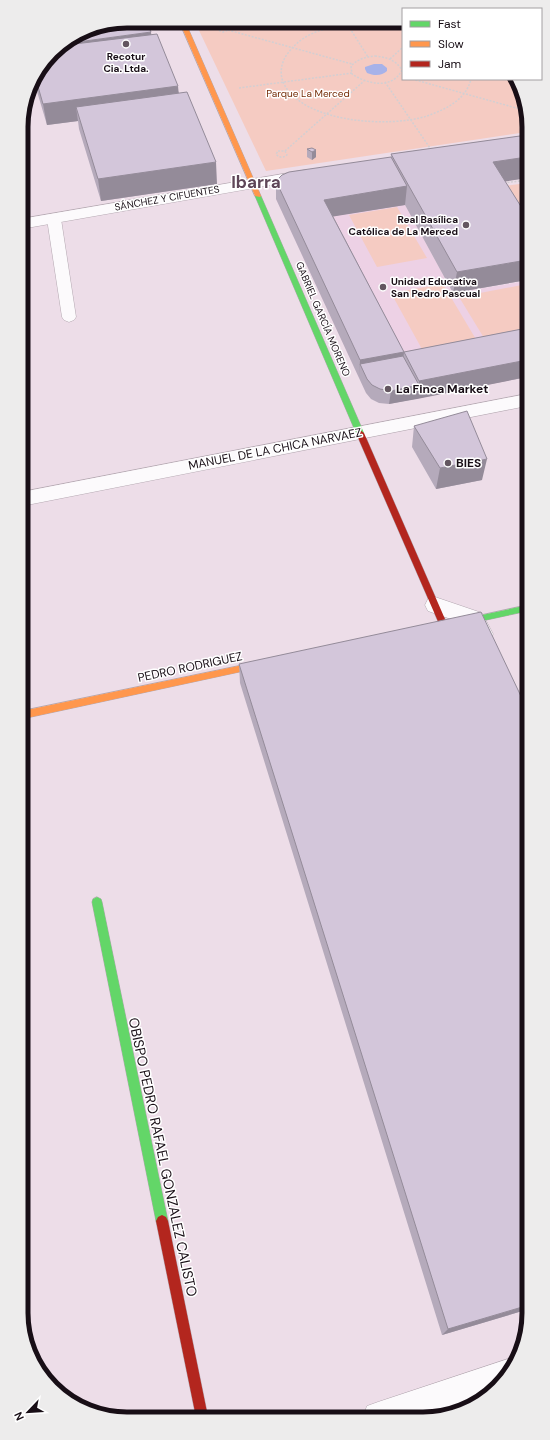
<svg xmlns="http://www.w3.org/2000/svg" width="550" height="1440" viewBox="0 0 550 1440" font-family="'DM Sans',sans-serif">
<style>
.built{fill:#edd1e5}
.green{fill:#f5cbc2}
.water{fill:#a7b2e9}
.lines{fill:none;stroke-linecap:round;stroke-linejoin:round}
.lane-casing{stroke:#b3a7b0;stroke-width:1}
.street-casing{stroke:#b3a7b0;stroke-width:1}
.fast-casing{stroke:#b3a7b0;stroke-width:1}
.slow-casing{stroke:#b3a7b0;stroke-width:1}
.jam-casing{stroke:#b3a7b0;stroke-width:1}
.path{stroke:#d3cfd2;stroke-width:1.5;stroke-dasharray:2 1.5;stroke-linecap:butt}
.lane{fill:#fcfafc;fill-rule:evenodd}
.street{fill:#fcfafc;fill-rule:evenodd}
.fast{fill:#63d668;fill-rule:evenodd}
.slow{fill:#ff974d;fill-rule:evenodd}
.jam{fill:#b3261e;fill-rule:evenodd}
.wall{fill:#b5aabb}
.shaded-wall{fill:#948b99}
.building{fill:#d3c6da;stroke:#948b99}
.poi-dot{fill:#635660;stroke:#fff;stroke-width:1.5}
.labels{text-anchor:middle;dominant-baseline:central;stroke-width:3;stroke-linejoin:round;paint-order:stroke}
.far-poi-label{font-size:10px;font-weight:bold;fill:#180e16;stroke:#fff}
.far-park-label{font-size:10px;fill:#742b06;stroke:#fff}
.far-street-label{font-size:10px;fill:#180e16;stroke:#fff}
.poi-label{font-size:12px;font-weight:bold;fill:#180e16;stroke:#fff;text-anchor:start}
.street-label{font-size:12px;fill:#180e16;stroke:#fff}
.near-street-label{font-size:14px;fill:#180e16;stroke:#fff}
.far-town-label{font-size:17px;font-weight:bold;fill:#5f4658;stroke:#fff}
.rim{fill:none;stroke:#180e16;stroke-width:5}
</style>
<rect width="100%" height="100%" fill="#eddde8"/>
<path class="built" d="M 389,176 L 453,293 L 527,281 L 527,377 L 417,399 L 402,370 L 359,378 L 276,199 Z"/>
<path class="green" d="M 195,22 L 403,23 L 403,79 L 513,79 L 527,106 L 527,132 L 266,171 Z
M 527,183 L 527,207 L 519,208 L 504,186 Z
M 397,207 L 427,258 L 377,267 L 349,215 Z
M 443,284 L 477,341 L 423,351 L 391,293 Z
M 527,284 L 527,329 L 484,338 L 459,297 Z"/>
<path class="water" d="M 374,64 L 382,64 L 387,68 L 387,71 C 382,76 374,76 367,73 L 365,69 L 365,67 Z"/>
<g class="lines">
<g class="lane-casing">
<path id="lane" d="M 54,215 L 59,216 L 61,219 L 76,317 L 74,320 L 69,322 L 64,320 L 62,317 L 47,219 L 49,216 Z"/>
</g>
<g class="street-casing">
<path id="street" d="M 127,21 L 158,21 L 157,24 L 152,25 L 85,34 L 80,33 L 87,29 Z
M 306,170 L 311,172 L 314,175 L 311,178 L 21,229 L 21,219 Z
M 527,394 L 527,406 L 22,506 L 22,492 Z
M 435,597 L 482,613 L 493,634 L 490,640 L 483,642 L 476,640 L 468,625 L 428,611 L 425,605 L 428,599 Z
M 508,1359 L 516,1362 L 503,1383 L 486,1396 L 425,1417 L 363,1417 L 367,1406 L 378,1402 Z"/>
</g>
<g class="fast-casing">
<path id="fast" d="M 258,194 L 261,196 L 364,433 L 363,435 L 360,436 L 356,433 L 255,196 Z
M 528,605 L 528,611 L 454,627 L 450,624 L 454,621 Z
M 97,897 L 101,899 L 102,902 L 168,1221 L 166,1225 L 162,1227 L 158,1225 L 156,1221 L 92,902 L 93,899 Z"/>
</g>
<g class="slow-casing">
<path id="slow" d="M 179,21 L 185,21 L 261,196 L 260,197 L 255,196 Z
M 267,660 L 270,661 L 271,663 L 270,665 L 267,666 L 22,719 L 22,711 Z"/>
</g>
<g class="jam-casing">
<path id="jam" d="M 360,430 L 364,433 L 448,626 L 447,628 L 444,629 L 440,626 L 356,433 Z
M 162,1215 L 166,1217 L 168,1221 L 208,1417 L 196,1417 L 156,1221 L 158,1217 Z"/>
</g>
<path class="path" d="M 346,22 L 368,57
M 223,26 L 228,30 L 223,32 L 218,30 Z
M 403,26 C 365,23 313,19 288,53 C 281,62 279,74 284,84 C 304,123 390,128 427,116 C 446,109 466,100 471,79
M 228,30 L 352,64
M 375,56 C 386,57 396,60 402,70 C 392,90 367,84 352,74 L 351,66 C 358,59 365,57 375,56 Z
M 390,59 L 403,47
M 412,79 L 527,111
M 385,82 L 432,151
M 239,88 L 352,73
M 278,151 L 285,151 L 287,155 C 283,158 279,158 276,154 Z
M 285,151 L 364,81
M 504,183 L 527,180"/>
<use href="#lane" class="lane"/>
<use href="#street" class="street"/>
<use href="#fast" class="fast"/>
<use href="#slow" class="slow"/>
<use href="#jam" class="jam"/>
</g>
<path class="wall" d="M 151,32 L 151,35 L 179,93 L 217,184 L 101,201 L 79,129 L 78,121 L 47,125 L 33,78 L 57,47 Z
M 527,117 L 527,128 L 526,129 L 521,126 L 523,118 Z
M 527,135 L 527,178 L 505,181 L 527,216 L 527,280 L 453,293 L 405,205 L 333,216 L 404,352 L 527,328 L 527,377 L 389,404 L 379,403 L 371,399 L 366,393 L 276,199 L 276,181 L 391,157 L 391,154 Z
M 307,149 L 316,150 L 316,157 L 312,160 L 307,157 Z
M 414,426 L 482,480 L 436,489 L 412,447 Z
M 239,664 L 528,711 L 529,1309 L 442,1335 L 240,683 Z"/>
<path class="shaded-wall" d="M 151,32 L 153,50 L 57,47 L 63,44 Z
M 178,86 L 180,107 L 76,107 L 78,121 L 47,125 L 43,104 Z
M 316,150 L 316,157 L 312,160 L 312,152 Z
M 527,157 L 527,178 L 490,184 L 493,162 Z
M 216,162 L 217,184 L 101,201 L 98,179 Z
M 407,186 L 405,205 L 324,218 L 324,200 Z
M 527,260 L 527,280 L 453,293 L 457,272 Z
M 404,352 L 402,370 L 360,364 L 359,378 L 360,360 Z
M 527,360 L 527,377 L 417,399 L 419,381 Z
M 419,385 L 417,399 L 389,404 L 391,391 Z
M 487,459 L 482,480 L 436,489 L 440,468 Z
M 529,1305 L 529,1309 L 442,1335 L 448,1329 Z"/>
<path class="building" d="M 127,21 L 146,21 L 151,32 L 63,44 L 87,29 Z
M 157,34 L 178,86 L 43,104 L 35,76 L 57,47 L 58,46 Z
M 187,92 L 216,162 L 98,179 L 76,107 Z
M 527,117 L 527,121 L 523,118 Z
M 527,135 L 527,157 L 493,162 L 527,216 L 527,260 L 457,272 L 391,154 Z
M 312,148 L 316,150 L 312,152 L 307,149 Z
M 391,157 L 407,186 L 324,200 L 404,352 L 527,328 L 527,360 L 419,381 L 404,352 L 360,360 L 276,181 L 282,175 L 289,172 Z
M 403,356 L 419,385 L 391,391 L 380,389 L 372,385 L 367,379 L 360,364 Z
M 467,411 L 487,459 L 440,468 L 414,426 Z
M 481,612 L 528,711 L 529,1305 L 448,1329 L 239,664 Z"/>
<g class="poi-dot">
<circle cx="126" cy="44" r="4"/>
<circle cx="466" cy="225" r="4"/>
<circle cx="383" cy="287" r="4"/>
<circle cx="388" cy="389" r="4"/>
<circle cx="448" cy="463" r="4"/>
</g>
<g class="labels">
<g class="far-poi-label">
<text x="126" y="56">Recotur<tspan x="126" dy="12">Cia. Ltda.</tspan></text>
<text x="458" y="219" text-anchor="end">Real Basílica<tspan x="458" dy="12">Católica de La Merced</tspan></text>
<text x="391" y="281" text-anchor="start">Unidad Educativa<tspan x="391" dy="12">San Pedro Pascual</tspan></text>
</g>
<g class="far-park-label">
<text x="308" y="93">Parque La Merced</text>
</g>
<g class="far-street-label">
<text transform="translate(167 198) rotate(-10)">SÁNCHEZ Y CIFUENTES</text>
<text transform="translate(323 319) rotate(67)">GABRIEL GARCÍA MORENO</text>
</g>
<g class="poi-label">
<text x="396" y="389">La Finca Market</text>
<text x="456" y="463">BIES</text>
</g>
<g class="street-label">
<text transform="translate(275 449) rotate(-11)">MANUEL DE LA CHICA NARVAEZ</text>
<text transform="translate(190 667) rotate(-12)">PEDRO RODRIGUEZ</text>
</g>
<g class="near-street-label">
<text transform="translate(163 1157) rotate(78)">OBISPO PEDRO RAFAEL GONZALEZ CALISTO</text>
</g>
<g class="far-town-label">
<text x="256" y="182">Ibarra</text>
</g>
</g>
<path d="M0 0H550V1440H0ZM127 28H423A99 99 0 0 1 522 127V1313A99 99 0 0 1 423 1412H127A99 99 0 0 1 28 1313V127A99 99 0 0 1 127 28Z" fill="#edecec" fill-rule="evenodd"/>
<path class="rim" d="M127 28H423A99 99 0 0 1 522 127V1313A99 99 0 0 1 423 1412H127A99 99 0 0 1 28 1313V127A99 99 0 0 1 127 28Z"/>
<rect x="402" y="8" width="140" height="72" fill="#ffffff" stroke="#a39fa2"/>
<rect x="410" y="21" width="20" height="6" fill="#63d668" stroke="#a39fa2"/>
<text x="438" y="28" font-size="12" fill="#180e16">Fast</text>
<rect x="410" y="41" width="20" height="6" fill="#ff974d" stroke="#a39fa2"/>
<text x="438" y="48" font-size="12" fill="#180e16">Slow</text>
<rect x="410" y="61" width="20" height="6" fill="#b3261e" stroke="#a39fa2"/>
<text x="438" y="68" font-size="12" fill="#180e16">Jam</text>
<g transform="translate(28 1412) rotate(245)" stroke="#ffffff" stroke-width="3" paint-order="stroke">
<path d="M0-3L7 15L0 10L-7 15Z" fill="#180e16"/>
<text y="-6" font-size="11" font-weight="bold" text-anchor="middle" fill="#180e16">N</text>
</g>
</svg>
